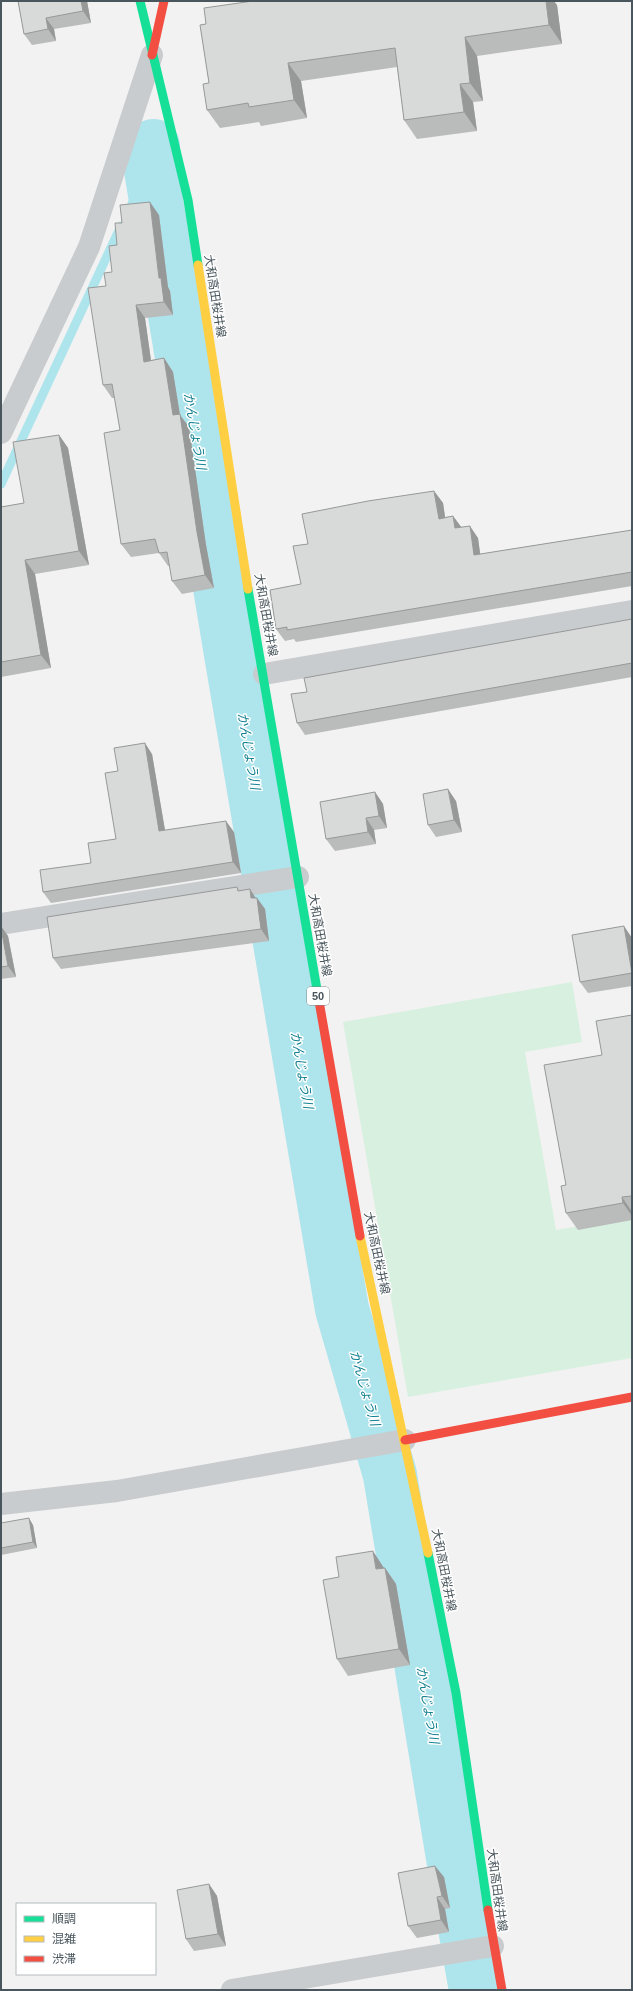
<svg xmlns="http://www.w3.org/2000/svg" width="633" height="1991" viewBox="0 0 633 1991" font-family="Helvetica,'Noto Sans JP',sans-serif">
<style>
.green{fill:#d8f0df}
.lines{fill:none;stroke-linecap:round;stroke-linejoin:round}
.stream{stroke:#aee4ec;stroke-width:9}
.river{stroke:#aee4ec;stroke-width:54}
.street{stroke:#c9ccce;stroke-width:22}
.fast{stroke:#16e098;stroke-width:9}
.slow{stroke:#ffcf43;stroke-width:9}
.jam{stroke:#f24e42;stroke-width:9}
.wall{fill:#babbbb}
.shaded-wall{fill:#979999}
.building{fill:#d8dada;stroke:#979999}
.labels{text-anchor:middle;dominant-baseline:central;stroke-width:3;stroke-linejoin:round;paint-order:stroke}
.shield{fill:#fff;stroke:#80898e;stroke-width:1}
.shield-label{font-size:11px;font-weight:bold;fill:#49565d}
.street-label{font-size:12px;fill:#49565d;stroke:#fff}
.water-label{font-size:13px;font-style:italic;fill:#138190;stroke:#fff}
</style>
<rect width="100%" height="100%" fill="#f2f2f2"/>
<path class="green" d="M 572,982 L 582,1042 L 525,1052 L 556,1230 L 632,1217 L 632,1358 L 408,1397 L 343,1022 Z"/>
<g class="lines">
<path class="stream" d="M 127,215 L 150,164
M 1,484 L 121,226"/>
<path class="river" d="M 153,146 L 150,164 L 231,654 L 342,1309 L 390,1475 L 459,1894 L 476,1990"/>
<path class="street" d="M 1,433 L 89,247 L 152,55
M 264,674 L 632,611
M 1,924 L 298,877
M 1,1504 L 117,1491 L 405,1440
M 232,1990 L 493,1946"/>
<path class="fast" d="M 140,1 L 188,200 L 198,265
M 248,589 L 319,1001
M 428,1553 L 456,1693 L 488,1910"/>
<path class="slow" d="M 198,265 L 248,589
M 360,1236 L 428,1553"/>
<path class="jam" d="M 152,55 L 164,1
M 319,1001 L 360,1236
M 405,1440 L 632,1397
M 488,1910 L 502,1990"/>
</g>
<path class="wall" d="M 18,1 L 87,1 L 91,23 L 54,29 L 56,41 L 32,45 L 24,34 Z
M 557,5 L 562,44 L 477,56 L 483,101 L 473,102 L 477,131 L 417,139 L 404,120 L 397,67 L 301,81 L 307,118 L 261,126 L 259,122 L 220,128 L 207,110 L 209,83 L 200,25 Z
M 159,215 L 168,287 L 170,291 L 173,315 L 145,318 L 151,360 L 164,358 L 173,372 L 180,415 L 189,427 L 206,545 L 214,588 L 182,594 L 172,581 L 170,566 L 168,566 L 159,553 L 131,557 L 121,544 L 120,430 L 115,398 L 112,398 L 103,385 L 106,286 L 112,272 L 122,223 Z
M 59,435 L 68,448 L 89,565 L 35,574 L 51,668 L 1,677 L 1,507 L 24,503 Z
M 434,491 L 443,503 L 445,517 L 453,516 L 461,527 L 478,538 L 480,554 L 632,530 L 632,586 L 296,642 L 294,639 L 285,641 L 276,629 L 301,584 L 308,544 Z
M 632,619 L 632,677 L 305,735 L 297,723 L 307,692 Z
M 152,754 L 165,830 L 234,832 L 241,873 L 51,903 L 43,892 L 91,863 L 116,839 L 118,771 Z
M 375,792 L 383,804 L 387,828 L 374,830 L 376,844 L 335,851 L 326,839 Z
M 456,801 L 462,832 L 436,837 L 428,825 Z
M 237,887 L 240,891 L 256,898 L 257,898 L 265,909 L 269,941 L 61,969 L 53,958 Z
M 1,928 L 8,936 L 16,977 L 1,979 Z
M 632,938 L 632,986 L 588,993 L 580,982 Z
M 632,1015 L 632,1220 L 578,1230 L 566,1213 L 566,1185 L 602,1055 Z
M 1,1523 L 33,1525 L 37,1548 L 1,1555 Z
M 385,1568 L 396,1584 L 410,1665 L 348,1676 L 337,1659 L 339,1577 Z
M 444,1877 L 450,1908 L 445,1909 L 449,1932 L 417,1938 L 408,1926 Z
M 209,1884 L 217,1896 L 226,1946 L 194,1951 L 186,1939 Z"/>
<path class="shaded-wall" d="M 81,1 L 87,1 L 91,23 L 83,11 Z
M 546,1 L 554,1 L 557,5 L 562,44 L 549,25 Z
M 46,18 L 54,29 L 56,41 L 48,29 Z
M 465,37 L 477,56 L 483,101 L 470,83 Z
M 288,63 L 301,81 L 307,118 L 294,100 Z
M 460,84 L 473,102 L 477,131 L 464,112 Z
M 150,202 L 159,215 L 168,287 L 170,291 L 173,315 L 164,302 L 159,278 Z
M 136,305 L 145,318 L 153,375 L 144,362 Z
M 164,358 L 173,372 L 180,415 L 189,427 L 206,545 L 214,588 L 205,575 L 173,415 Z
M 59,435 L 68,448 L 89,565 L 79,551 Z
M 434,491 L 443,503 L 447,530 L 439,519 Z
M 453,516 L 462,528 L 455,528 Z
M 470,526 L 478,538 L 482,567 L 474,555 Z
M 25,560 L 35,574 L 51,668 L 41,655 Z
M 145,743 L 152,754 L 167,842 L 159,831 Z
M 448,789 L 456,801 L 462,832 L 454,820 Z
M 375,792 L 383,804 L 387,828 L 379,816 Z
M 366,818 L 374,830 L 376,844 L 368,832 Z
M 226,821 L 234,832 L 241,873 L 233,862 Z
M 250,889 L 257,900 L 257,898 L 265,909 L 269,941 L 261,929 L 251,898 Z
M 1,926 L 8,936 L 16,977 L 8,966 Z
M 624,926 L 632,938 L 632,971 Z
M 622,1197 L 632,1212 L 632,1216 L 623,1203 Z
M 29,1518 L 33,1525 L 37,1548 L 33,1542 Z
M 373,1551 L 384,1568 L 376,1569 Z
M 385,1568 L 396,1584 L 410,1665 L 399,1649 Z
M 435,1866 L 444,1877 L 450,1908 L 442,1896 Z
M 209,1884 L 217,1896 L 226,1946 L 218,1934 Z
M 437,1897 L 445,1909 L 449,1932 L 441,1920 Z"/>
<path class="building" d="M 18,1 L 81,1 L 83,11 L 46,18 L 48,29 L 24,34 Z
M 253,1 L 546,1 L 549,25 L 465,37 L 470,83 L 460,84 L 464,112 L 404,120 L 395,48 L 288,63 L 294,100 L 249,107 L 248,103 L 207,110 L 203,84 L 209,83 L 200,25 L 206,24 L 204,8 Z
M 150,202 L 159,278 L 161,278 L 164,302 L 136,305 L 144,362 L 164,358 L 173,415 L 180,414 L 197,532 L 205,575 L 172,581 L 167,552 L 159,553 L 155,539 L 121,544 L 104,433 L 120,430 L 112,384 L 103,385 L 88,288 L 106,286 L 104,273 L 112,272 L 109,246 L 117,245 L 115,223 L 122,223 L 120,205 Z
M 59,435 L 79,551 L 25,560 L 41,655 L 1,662 L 1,507 L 24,503 L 13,442 Z
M 434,491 L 439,519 L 453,516 L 455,528 L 470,526 L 474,555 L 632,530 L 632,572 L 287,630 L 287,627 L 276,629 L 270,590 L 301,584 L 293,546 L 308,544 L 302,514 L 368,501 Z
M 632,619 L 632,663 L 297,723 L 291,694 L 307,692 L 304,678 Z
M 145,743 L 159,831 L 226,821 L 233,862 L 43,892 L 40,870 L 91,863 L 88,843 L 116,839 L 105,773 L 118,771 L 114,748 Z
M 448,789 L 454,820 L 428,825 L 423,794 Z
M 375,792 L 379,816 L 366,818 L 368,832 L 326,839 L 320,802 Z
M 237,887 L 238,891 L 250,889 L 251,898 L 257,898 L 261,929 L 53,958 L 47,917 Z
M 624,926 L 632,973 L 580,982 L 572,935 Z
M 1,928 L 8,966 L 1,967 Z
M 632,1015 L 632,1196 L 622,1197 L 623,1203 L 566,1213 L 561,1186 L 566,1185 L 544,1065 L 602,1055 L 596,1021 Z
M 29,1518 L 33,1542 L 1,1548 L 1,1523 Z
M 373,1551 L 376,1569 L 385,1568 L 399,1649 L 337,1659 L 323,1580 L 339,1577 L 336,1557 Z
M 435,1866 L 442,1896 L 437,1897 L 441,1920 L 408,1926 L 398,1873 Z
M 209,1884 L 218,1934 L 186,1939 L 177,1890 Z"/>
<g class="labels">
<rect class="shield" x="307" y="987" width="22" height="18" rx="3"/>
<g class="shield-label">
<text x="318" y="996">50</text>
</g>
<g class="street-label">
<text transform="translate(215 296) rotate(81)">大和高田桜井線</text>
<text transform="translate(266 615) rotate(80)">大和高田桜井線</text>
<text transform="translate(320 935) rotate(80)">大和高田桜井線</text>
<text transform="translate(377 1253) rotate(78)">大和高田桜井線</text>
<text transform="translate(444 1570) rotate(79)">大和高田桜井線</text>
<text transform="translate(497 1890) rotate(82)">大和高田桜井線</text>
</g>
<g class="water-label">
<text transform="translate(195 431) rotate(80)">かんじょう川</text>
<text transform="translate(249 751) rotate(80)">かんじょう川</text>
<text transform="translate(302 1070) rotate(80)">かんじょう川</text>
<text transform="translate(365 1388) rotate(74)">かんじょう川</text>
<text transform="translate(428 1705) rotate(80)">かんじょう川</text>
</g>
</g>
<rect width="633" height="1991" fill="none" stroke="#49565d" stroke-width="4"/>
<rect x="16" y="1903" width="140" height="72" fill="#ffffff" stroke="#b6bbbe"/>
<rect x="24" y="1916" width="20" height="6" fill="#16e098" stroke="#b6bbbe"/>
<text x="52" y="1923" font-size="12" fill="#49565d">順調</text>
<rect x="24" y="1936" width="20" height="6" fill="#ffcf43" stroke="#b6bbbe"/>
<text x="52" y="1943" font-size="12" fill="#49565d">混雑</text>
<rect x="24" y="1956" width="20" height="6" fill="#f24e42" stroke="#b6bbbe"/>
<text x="52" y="1963" font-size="12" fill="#49565d">渋滞</text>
</svg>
